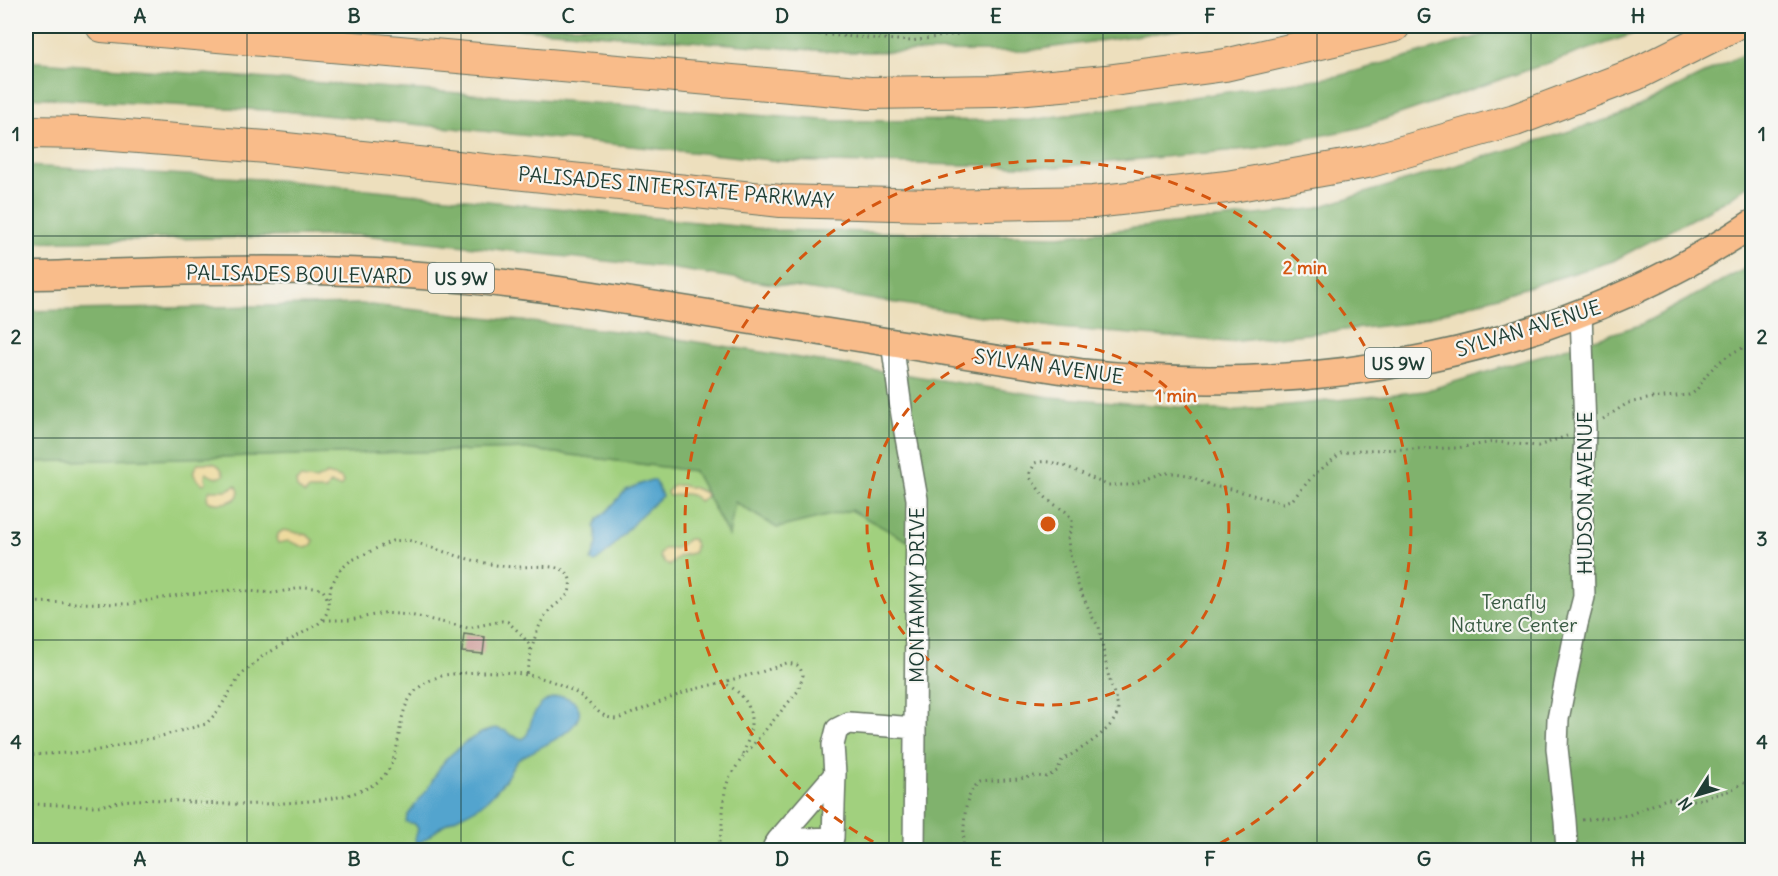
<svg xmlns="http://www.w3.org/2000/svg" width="1778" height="876" viewBox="0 0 1778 876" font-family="Delius,sans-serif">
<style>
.green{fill:#a1d07e;stroke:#608659;stroke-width:1.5}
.forest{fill:#80b26d;stroke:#507850;stroke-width:1.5}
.sand{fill:#eeda9e;stroke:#868c69;stroke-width:1.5}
.water{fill:#53a4ce;stroke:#397081;stroke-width:1.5}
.building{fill:#cc9996}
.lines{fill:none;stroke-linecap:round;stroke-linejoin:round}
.minor-casing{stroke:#677664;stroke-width:24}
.major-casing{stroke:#677664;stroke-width:30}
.highway-casing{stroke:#677664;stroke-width:34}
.path{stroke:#677664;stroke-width:3;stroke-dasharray:1.5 4.5;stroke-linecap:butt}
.minor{stroke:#fff;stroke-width:21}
.major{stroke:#f9bc8a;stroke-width:27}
.highway{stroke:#f9bc8a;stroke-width:32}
.grid{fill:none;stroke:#1f3d34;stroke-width:1.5;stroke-opacity:0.55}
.ring{fill:none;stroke:#d45610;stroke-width:3;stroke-dasharray:10 8}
.labels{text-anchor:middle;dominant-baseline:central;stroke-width:4.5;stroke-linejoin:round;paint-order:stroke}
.shield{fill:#f6f6f2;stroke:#60746d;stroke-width:1.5}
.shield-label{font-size:18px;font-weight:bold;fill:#1f3d34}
.street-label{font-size:20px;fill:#1f3d34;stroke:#f6f6f2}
.park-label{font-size:20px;fill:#395a43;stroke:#f6f6f2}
.centre{fill:#d45610;stroke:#f6f6f2;stroke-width:3}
.ring-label{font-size:18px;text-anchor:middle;font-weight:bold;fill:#d45610;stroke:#f6f6f2;stroke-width:4.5;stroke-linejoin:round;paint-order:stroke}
.neatline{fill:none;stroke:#1f3d34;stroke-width:2}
.grid-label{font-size:20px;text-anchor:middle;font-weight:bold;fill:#1f3d34}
</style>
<rect width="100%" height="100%" fill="#f6f6f2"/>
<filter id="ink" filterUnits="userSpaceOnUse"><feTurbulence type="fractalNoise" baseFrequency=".0167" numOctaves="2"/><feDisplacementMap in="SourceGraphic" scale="12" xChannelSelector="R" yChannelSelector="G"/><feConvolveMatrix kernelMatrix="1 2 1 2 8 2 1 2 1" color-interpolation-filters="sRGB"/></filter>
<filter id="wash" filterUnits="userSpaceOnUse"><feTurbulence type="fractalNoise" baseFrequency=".008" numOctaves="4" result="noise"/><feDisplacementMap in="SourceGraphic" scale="24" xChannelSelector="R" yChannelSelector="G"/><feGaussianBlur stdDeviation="1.35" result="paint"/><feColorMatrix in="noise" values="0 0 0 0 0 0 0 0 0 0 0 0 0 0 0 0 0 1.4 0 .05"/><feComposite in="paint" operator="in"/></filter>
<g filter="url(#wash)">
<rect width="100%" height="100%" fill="#eddfbd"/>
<path class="green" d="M 525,449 L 694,471 L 728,535 L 734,502 L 777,528 L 851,510 L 916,545 L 913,850 L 26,850 L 26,462 Z"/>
<path class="forest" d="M 484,26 L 1205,26 L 1026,51 L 841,52 Z
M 1511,26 L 1649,26 L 1627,36 L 1359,128 L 1258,148 L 1057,167 L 780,161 L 283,111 L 26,97 L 26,61 L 836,121 L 1031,120 L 1339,76 L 1501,30 Z
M 1752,50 L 1752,182 L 1727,200 L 1613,261 L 1410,323 L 1229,342 L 1059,328 L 662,267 L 363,235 L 26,242 L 26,166 L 277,180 L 775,230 L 1059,236 L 1312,209 L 1619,116 Z
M 1752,265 L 1752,850 L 913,850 L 915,545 L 851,510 L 777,528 L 735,502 L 729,536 L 694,471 L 525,449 L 26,462 L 26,311 L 361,304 L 652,335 L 1050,397 L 1230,411 L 1425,391 L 1640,325 Z"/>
<path class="sand" d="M 199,463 C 212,462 220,462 224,475 C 218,480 212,477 206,473 L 205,475 L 206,483 L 202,484 C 193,477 190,471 199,463 Z
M 327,474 L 341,478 L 343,482 L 342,486 L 339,487 L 330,483 L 326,490 L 308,490 L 305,494 L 297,488 L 296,482 L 300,478 L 316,480 Z
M 236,485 C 248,501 218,507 208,501 L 207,496 L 210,490 L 227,490 Z
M 674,485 C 685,485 695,487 705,493 L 706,497 L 699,501 C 687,490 683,495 669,496 L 667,492 Z
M 284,530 L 307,535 L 314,541 L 311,546 L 306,548 L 289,541 L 278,543 C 274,538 278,532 284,530 Z
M 689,539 L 692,539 C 696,543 696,548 693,553 L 679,556 L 670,565 L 665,563 L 660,557 L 660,554 L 664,549 L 676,548 Z"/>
<path class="water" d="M 651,480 L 655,480 L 662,496 L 640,516 L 608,552 L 595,562 L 591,561 L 597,543 L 595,526 L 598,519 L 608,510 L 626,490 Z
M 562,696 C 569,698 577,701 579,709 C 585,732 530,750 518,760 C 512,766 510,773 505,780 C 500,787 493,794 487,800 C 474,812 457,816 442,826 C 434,831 426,842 416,843 L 415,839 L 418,829 L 415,824 L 406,822 L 407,816 L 428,788 L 440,767 L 447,758 L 464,743 L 481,733 L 495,728 L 506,731 L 511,735 L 523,739 C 529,734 529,729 531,722 C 535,707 546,697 562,696 Z"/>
<g id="blocks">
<path class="building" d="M 464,634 L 485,637 L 483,654 L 462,652 Z"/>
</g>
</g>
<g filter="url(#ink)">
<use href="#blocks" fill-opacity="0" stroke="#677664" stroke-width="1.5"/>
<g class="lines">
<g class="minor-casing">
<path id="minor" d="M 892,342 L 902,415 L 917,499 L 914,850
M 778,840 L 833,838 L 835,774
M 774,850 L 774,846 L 778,840 L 835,774 L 833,745 L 837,729 L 849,723 L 915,728
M 1567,850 L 1565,821 L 1557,748 L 1558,719 L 1577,624 L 1584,597 L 1582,517 L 1585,428 L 1581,313"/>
</g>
<g class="major-casing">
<path id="major" d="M 26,276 C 127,273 230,268 332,271 C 419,273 505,282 591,295 L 1083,373 C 1314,398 1557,355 1752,224"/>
</g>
<g class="highway-casing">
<path id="highway" d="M 102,26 L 870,93 L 995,91 L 1106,81 L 1225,65 L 1394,26
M 26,132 L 87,133 L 267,147 L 781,201 L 931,205 L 1093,202 L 1227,187 L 1367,162 L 1515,120 L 1636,74 L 1732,26"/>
</g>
<path class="path" d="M 675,26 L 679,27 L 758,30 L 911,41 L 1010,26
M 1603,419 L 1628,403 L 1652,398 L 1689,395 C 1699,391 1701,381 1708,373 C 1720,360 1735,349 1752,345
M 329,598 L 331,586 L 339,571 L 350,561 L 392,541 L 408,540 C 440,550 487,568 520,567 C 533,567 553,564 565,571 C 570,575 571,582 570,588 C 569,598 556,603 549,611 C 534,628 531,654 526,675
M 26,602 L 129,604 L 180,595 L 232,590 L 274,593 L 306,587 L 322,589 C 332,603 330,613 318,624 L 263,656 L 240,676 L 218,711 L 206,724 L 158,737 L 89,752 L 26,755
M 324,620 L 350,620 L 384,613 L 410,615 L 468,628 L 502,621 L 508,622 L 522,635 L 528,643 L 531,650
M 722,682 C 757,699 756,724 742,756
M 26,804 C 48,804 71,806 94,806 C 108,806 120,800 134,800 C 166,798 198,804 229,804 C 259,805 291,803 320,800 C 340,797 359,794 376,783 C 416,754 379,692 445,675 C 450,674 457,674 463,673 C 500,670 540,672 573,691 C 590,700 598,719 618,719 L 688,691 L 761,672 L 787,663 L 797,665 L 800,668 L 803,675 L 798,691 L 742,758 L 729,778 L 725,790 L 721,834 L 717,850
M 1582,820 L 1629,815 L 1666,799 L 1695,800 L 1702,799 L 1728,791 L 1752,779
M 963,850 C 965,830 961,795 980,782 L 1019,779 L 1035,776 L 1047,777 L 1057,771 L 1062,760 C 1078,751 1119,728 1118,707 L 1108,674 L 1099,627 L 1093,618 L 1079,588 L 1069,551 L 1068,539 L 1072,524 L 1072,519 L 1065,511 L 1052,503 L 1043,495 L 1031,479 L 1030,473 L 1035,463 C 1054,456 1089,478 1107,485 L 1130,485 L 1163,473 L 1175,473 L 1187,475 L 1212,486 L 1231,489 L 1282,503 L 1293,499 L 1313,476 L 1341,453 L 1360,450 L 1456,448 L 1495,442 L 1538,446 L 1567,436"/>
<use href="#minor" class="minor"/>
<use href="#major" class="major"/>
<use href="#highway" class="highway"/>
</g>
</g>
<path class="grid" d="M 247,26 L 247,850M 461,26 L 461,850M 675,26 L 675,850M 889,26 L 889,850M 1103,26 L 1103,850M 1317,26 L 1317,850M 1531,26 L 1531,850M 26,236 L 1752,236M 26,438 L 1752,438M 26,640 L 1752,640"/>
<g class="ring">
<circle cx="1048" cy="524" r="181"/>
<path d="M889 850A363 363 0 1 1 1207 850"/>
</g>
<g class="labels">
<g class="shield">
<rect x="428" y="263" width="66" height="30" rx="4.5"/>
<rect x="1365" y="348" width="66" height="30" rx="4.5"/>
</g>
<g class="shield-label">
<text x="461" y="278">US 9W</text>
<text x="1398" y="363">US 9W</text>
</g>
<g class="street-label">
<text transform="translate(676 187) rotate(5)">PALISADES INTERSTATE PARKWAY</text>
<text transform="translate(299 274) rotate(1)">PALISADES BOULEVARD</text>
<text transform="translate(1528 328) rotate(-17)">SYLVAN AVENUE</text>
<text transform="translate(1049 366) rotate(8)">SYLVAN AVENUE</text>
<text transform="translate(1584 493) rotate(-90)">HUDSON AVENUE</text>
<text transform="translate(916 595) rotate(-90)">MONTAMMY DRIVE</text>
</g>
<g class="park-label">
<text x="1514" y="601">Tenafly<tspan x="1514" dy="23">Nature Center</tspan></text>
</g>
</g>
<circle cx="1048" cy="524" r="9" class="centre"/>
<g class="ring-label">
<text x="1305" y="274">2 min</text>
<text x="1176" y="402">1 min</text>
</g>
<rect width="1778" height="876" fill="none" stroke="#f6f6f2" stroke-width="66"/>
<g transform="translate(1697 795) rotate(233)" stroke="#f6f6f2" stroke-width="4.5" paint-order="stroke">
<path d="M0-4.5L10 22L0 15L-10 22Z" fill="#1f3d34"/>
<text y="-9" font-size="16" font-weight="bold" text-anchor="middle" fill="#1f3d34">N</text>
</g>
<rect x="33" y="33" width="1712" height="810" class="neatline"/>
<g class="grid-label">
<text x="140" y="23">A</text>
<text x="354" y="23">B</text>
<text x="568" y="23">C</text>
<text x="782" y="23">D</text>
<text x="996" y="23">E</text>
<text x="1210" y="23">F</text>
<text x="1424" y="23">G</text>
<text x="1638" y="23">H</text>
<text x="16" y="141">1</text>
<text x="1762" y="141">1</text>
<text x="16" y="344">2</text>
<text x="1762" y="344">2</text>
<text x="16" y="546">3</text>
<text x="1762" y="546">3</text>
<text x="16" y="749">4</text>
<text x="1762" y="749">4</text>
<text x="140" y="866">A</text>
<text x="354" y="866">B</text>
<text x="568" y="866">C</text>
<text x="782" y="866">D</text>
<text x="996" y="866">E</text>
<text x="1210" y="866">F</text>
<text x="1424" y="866">G</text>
<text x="1638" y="866">H</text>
</g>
</svg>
